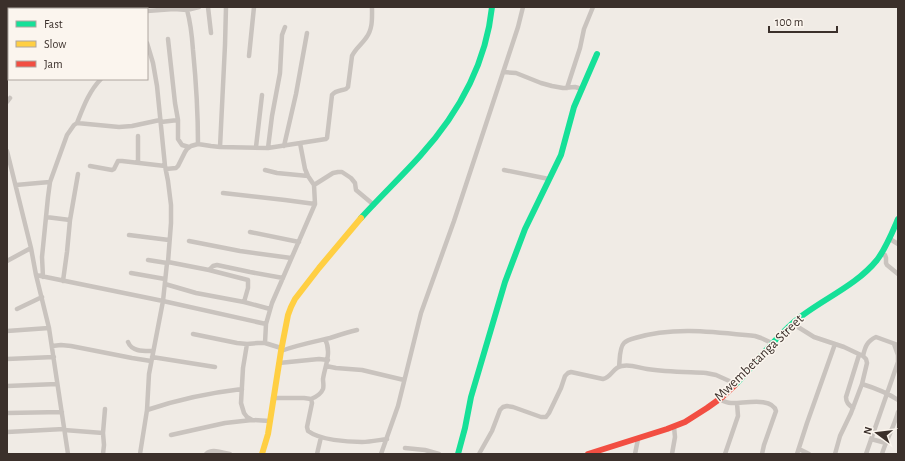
<svg xmlns="http://www.w3.org/2000/svg" width="905" height="461" viewBox="0 0 905 461" font-family="'Alegreya Sans',sans-serif">
<style>
.lines{fill:none;stroke-linecap:round;stroke-linejoin:round}
.street{stroke:#c9c3be;stroke-width:4.5}
.fast{stroke:#16e098;stroke-width:6}
.slow{stroke:#ffcf43;stroke-width:6}
.jam{stroke:#f24e42;stroke-width:6}
.labels{text-anchor:middle;dominant-baseline:central;stroke-width:3;stroke-linejoin:round;paint-order:stroke}
.street-label{font-size:14px;fill:#3b302b;stroke:#fbf5ee}
</style>
<rect width="100%" height="100%" fill="#f0ebe5"/>
<g class="lines">
<path class="street" d="M 208,7 L 211,33
M 187,10 C 191,24 192,36 193,50 C 196,81 198,112 198,144
M 147,11 L 174,9 L 187,10 L 199,7
M 168,39 L 175,103 L 178,120 L 178,139 L 182,145 L 189,147
M 249,56 L 254,7
M 503,72 L 516,73 L 541,83 L 552,86 L 563,88 L 575,87 L 582,89
M 567,88 L 580,48 L 584,29 L 593,7
M 7,102 L 10,98
M 161,122 L 178,120
M 77,123 L 119,127 L 132,126 L 160,120
M 284,146 L 296,94 L 307,33
M 220,147 L 225,45 L 226,7
M 256,147 L 262,95
M 268,148 L 272,116 L 280,73 L 282,35 L 285,27
M 7,151 L 31,248 L 36,275 L 49,328 L 68,454
M 138,163 L 138,136
M 90,166 L 112,170 L 114,169 L 118,161 L 122,161 L 165,166
M 166,169 L 176,168 L 178,166 L 185,152 L 187,149 L 191,146 L 198,144 L 211,146 L 220,147 L 268,148 L 326,139 L 327,138 L 332,95 C 336,90 341,91 346,89 L 348,87 L 352,56 C 355,49 362,44 366,38 C 373,29 372,18 372,7
M 265,170 L 277,173 L 308,176
M 504,170 L 549,179
M 16,185 L 38,183 L 50,182
M 314,185 L 333,173 L 338,172 L 342,172 L 351,178 L 355,183 L 356,190 L 374,205
M 223,193 L 285,200 L 315,204
M 46,217 L 70,220
M 250,232 L 299,242
M 129,235 L 169,240
M 890,239 L 898,244
M 189,241 L 240,251 L 291,258
M 881,254 L 885,255 L 886,258 L 886,263 L 887,265 L 898,274
M 148,260 L 167,263
M 7,261 L 31,248
M 168,262 L 209,270 L 248,280 L 248,288 L 244,302
M 209,270 L 213,266 L 217,265 L 250,272 L 283,278
M 131,273 L 165,279
M 36,275 L 163,301 L 266,324
M 43,277 L 42,257 L 48,197 L 50,182 L 67,135 L 74,125 L 77,123 C 83,108 89,91 101,79
M 63,281 L 67,252 L 70,220 L 78,174
M 165,284 L 196,293 L 244,302 L 270,309
M 17,309 L 42,297
M 794,321 L 798,327 L 814,337 L 844,347 L 863,356 L 866,359 L 867,363 L 862,384 L 851,413 L 840,436 L 835,454
M 7,331 L 49,328
M 193,334 L 237,343 L 247,344 L 258,343 L 265,343 L 281,348
M 128,342 C 132,352 144,351 153,351
M 265,343 L 266,324 L 272,303 L 315,204 L 314,185 L 308,176 L 305,169 L 300,143
M 247,344 L 243,368 L 241,403 L 244,413 L 247,417 L 252,420
M 52,346 L 61,345 L 71,346 L 132,358 L 151,361
M 281,351 C 297,345 313,342 330,338 C 339,335 348,332 357,330
M 863,356 C 865,347 867,341 876,337 L 898,345
M 152,357 L 215,367
M 7,359 L 54,357
M 279,363 L 319,359 L 328,360
M 326,366 L 336,368 L 362,370 L 404,380
M 619,367 C 620,360 619,348 624,343 C 627,340 631,339 635,338 C 673,326 716,332 755,336 L 761,338 L 772,343
M 862,384 C 875,388 886,392 898,400
M 7,386 L 57,384
M 273,398 L 304,398 L 311,399 L 312,403 L 307,427 L 308,431 C 320,440 347,442 362,442 C 370,442 379,440 387,439
M 311,399 C 316,397 321,394 323,389 C 324,386 323,382 323,379 C 325,366 332,352 325,339
M 719,399 C 723,401 726,403 731,403 C 742,404 772,396 776,411 L 764,445 L 762,454
M 853,408 C 849,405 846,403 846,397 L 859,355
M 147,410 C 179,399 208,393 242,389
M 7,413 L 62,412
M 64,430 L 103,433
M 7,432 L 64,429
M 171,435 L 225,423 L 252,420 L 270,421
M 871,439 L 886,443
M 405,448 L 425,450 L 439,454
M 799,449 L 809,454
M 103,454 L 104,445 L 103,433 L 105,409
M 140,454 L 147,410 L 149,374 L 163,301 L 167,263 L 168,262 L 171,223 L 171,205 L 168,181 L 165,166 L 157,86 L 153,63 L 147,43
M 206,454 C 212,448 222,453 230,454
M 317,454 L 321,437
M 381,454 L 398,406 L 421,313 L 454,221 L 518,27 L 523,7
M 479,454 L 492,431 L 500,410 L 503,407 L 507,406 L 513,407 L 541,417 L 546,417 L 549,413 L 561,388 L 565,376 L 568,373 L 571,372 L 603,379 C 612,377 613,367 622,366 C 631,364 639,368 647,369 C 666,372 687,372 706,373 L 716,375 L 736,384
M 635,454 L 638,439
M 672,454 L 675,437 L 674,427
M 725,454 L 738,416 L 737,403
M 797,454 L 807,423 L 835,344
M 866,454 L 898,362 L 898,355 L 894,344
M 882,454 C 886,440 894,427 898,412"/>
<path class="fast" d="M 361,218 C 380,197 401,177 420,156 C 458,114 486,64 492,7
M 735,385 C 755,364 772,341 794,322 C 820,300 855,287 877,260 C 886,248 892,233 898,219
M 458,454 L 465,428 L 471,397 L 505,282 L 525,229 L 561,155 L 574,107 L 597,54"/>
<path class="slow" d="M 262,454 L 268,434 L 281,351 L 288,315 L 291,307 L 295,299 L 319,268 L 361,218"/>
<path class="jam" d="M 588,454 L 667,429 L 685,422 L 707,408 L 721,398 L 735,385"/>
</g>
<g class="labels">
<g class="street-label">
<text transform="translate(759 358) rotate(-44)">Mwembetanga Street</text>
</g>
</g>
<rect width="905" height="461" fill="none" stroke="#3b302b" stroke-width="16"/>
<rect x="8" y="8" width="140" height="72" fill="#fbf5ee" stroke="#aea6a0"/>
<rect x="16" y="21" width="20" height="6" fill="#16e098" stroke="#aea6a0"/>
<text x="44" y="28" font-size="12" fill="#3b302b">Fast</text>
<rect x="16" y="41" width="20" height="6" fill="#ffcf43" stroke="#aea6a0"/>
<text x="44" y="48" font-size="12" fill="#3b302b">Slow</text>
<rect x="16" y="61" width="20" height="6" fill="#f24e42" stroke="#aea6a0"/>
<text x="44" y="68" font-size="12" fill="#3b302b">Jam</text>
<g transform="translate(877 433) rotate(285)" stroke="#fbf5ee" stroke-width="3" paint-order="stroke">
<path d="M0-3L7 15L0 10L-7 15Z" fill="#3b302b"/>
<text y="-6" font-size="11" font-weight="bold" text-anchor="middle" fill="#3b302b">N</text>
</g>
<path d="M769 26v6h68v-6" fill="none" stroke="#3b302b" stroke-width="2"/>
<text x="775" y="26" font-size="12" fill="#3b302b" stroke="#fbf5ee" stroke-width="3" paint-order="stroke">100 m</text>
</svg>
